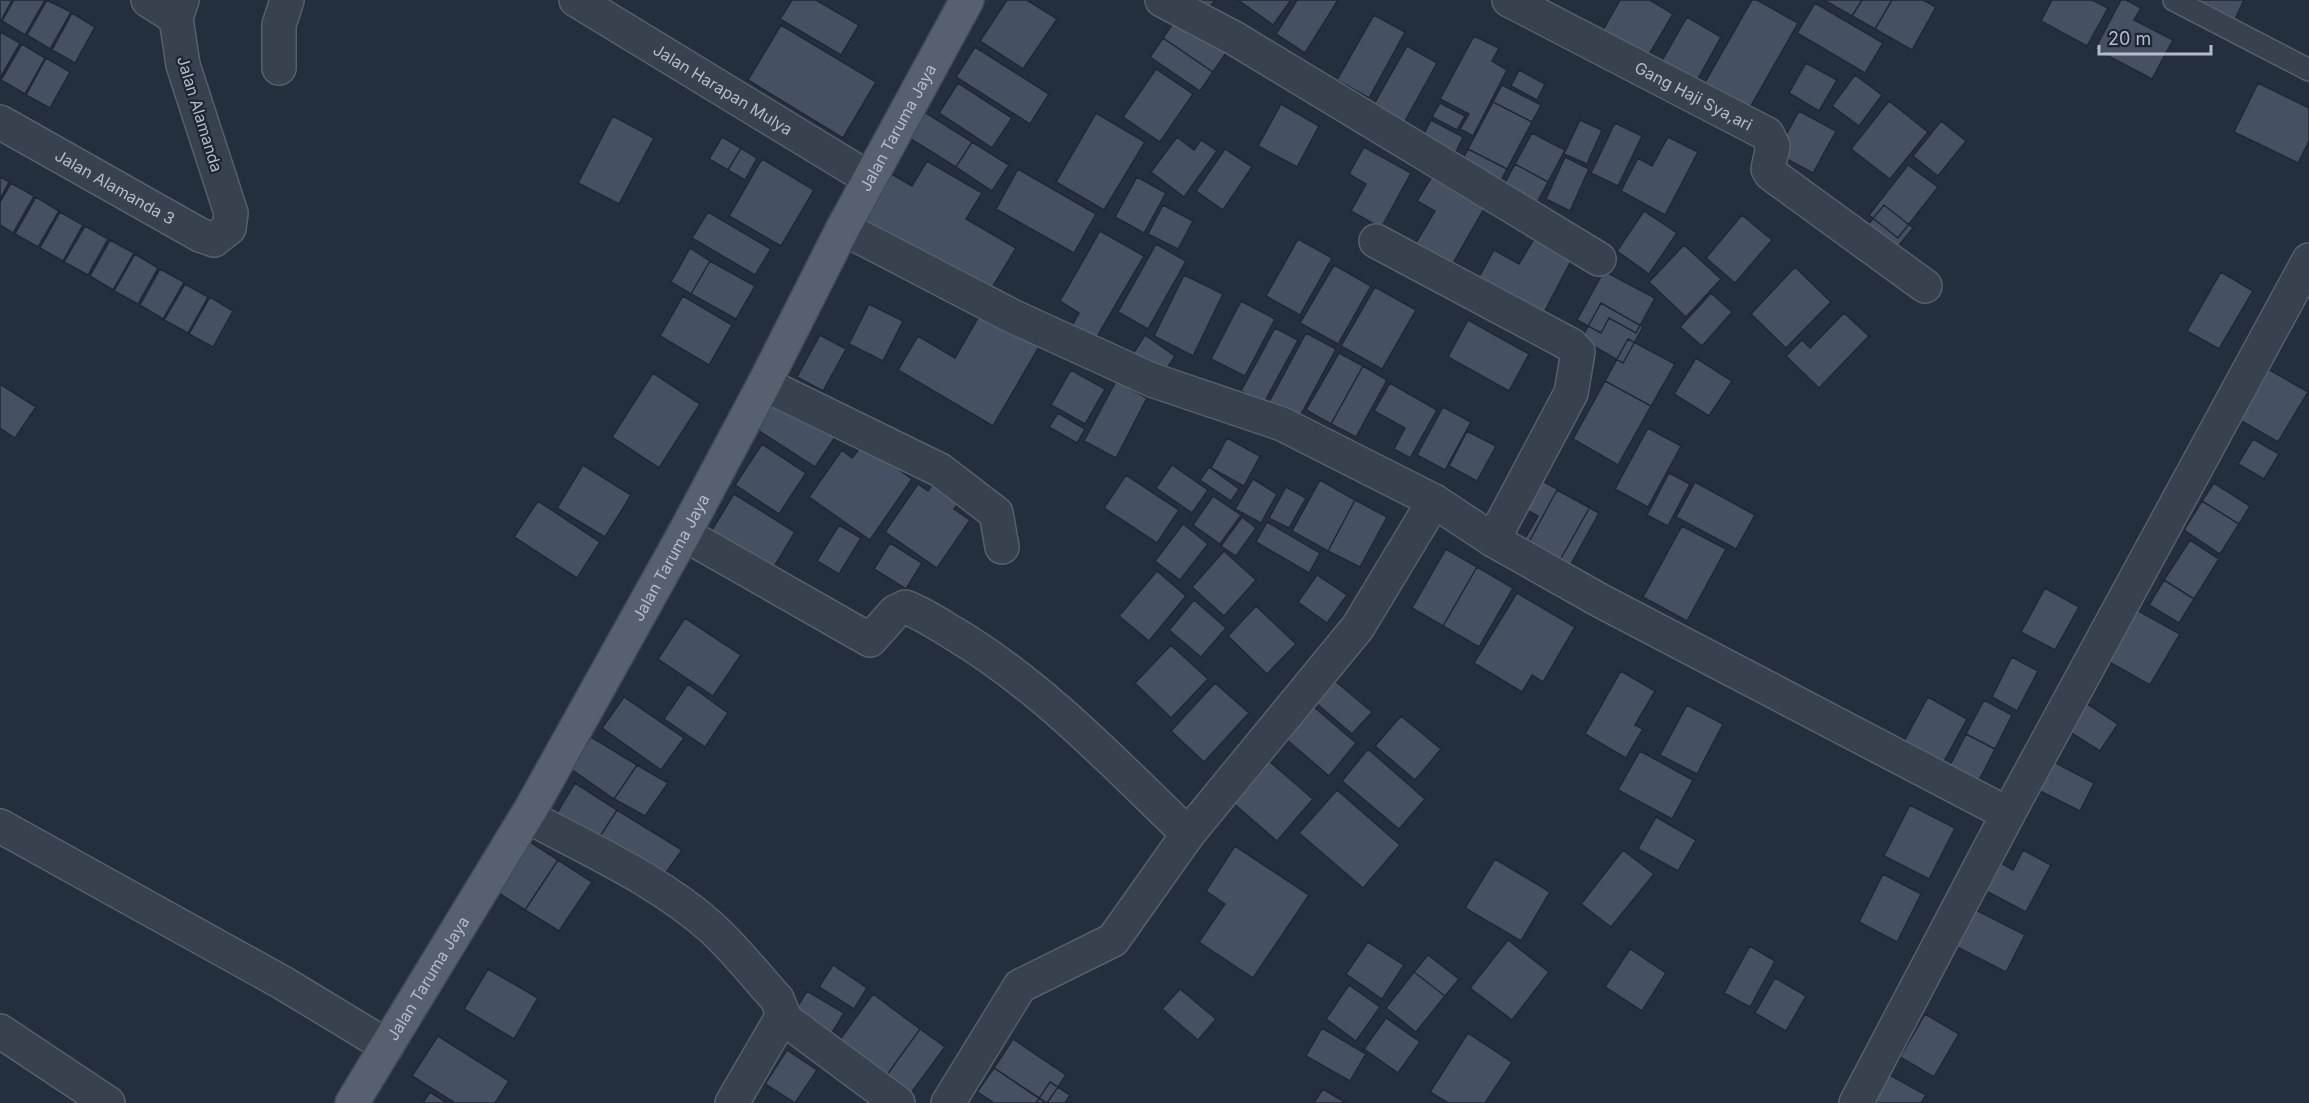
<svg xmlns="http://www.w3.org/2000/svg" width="2309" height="1103" viewBox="0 0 2309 1103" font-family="Inter,sans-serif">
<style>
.building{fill:#455162;stroke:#1f2835;stroke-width:1.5}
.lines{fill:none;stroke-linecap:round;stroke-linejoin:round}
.lane-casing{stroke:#565f6c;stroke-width:24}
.street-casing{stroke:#565f6c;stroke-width:36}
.primary-casing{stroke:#414a57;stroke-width:36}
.lane{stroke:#38414e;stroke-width:21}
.street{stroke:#38414e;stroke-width:33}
.primary{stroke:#56606e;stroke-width:33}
.labels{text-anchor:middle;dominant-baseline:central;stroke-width:4.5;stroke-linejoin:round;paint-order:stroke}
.street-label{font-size:16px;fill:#b4bcc9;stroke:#1d2633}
</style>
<rect width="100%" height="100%" fill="#242f3e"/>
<path class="building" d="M 0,0 L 12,0 L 1,21 L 0,20 Z
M 14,0 L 45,0 L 25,35 L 2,21 Z
M 47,0 L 71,12 L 50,49 L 27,35 Z
M 792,0 L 816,0 L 859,25 L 841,55 L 780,19 Z
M 1007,0 L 1027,0 L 1057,19 L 1023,69 L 980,41 Z
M 1190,0 L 1215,0 L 1206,12 Z
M 1238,0 L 1291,0 L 1273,25 Z
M 1297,0 L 1338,0 L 1305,53 L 1276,34 Z
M 1620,0 L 1650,0 L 1673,14 L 1641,68 L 1597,41 Z
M 1752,0 L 1757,0 L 1798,23 L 1748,111 L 1703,86 Z
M 1824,0 L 1862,0 L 1852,16 Z
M 1862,0 L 1892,0 L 1875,29 L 1852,16 Z
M 1892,0 L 1923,0 L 1936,7 L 1912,50 L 1875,29 Z
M 2052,0 L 2092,0 L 2108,8 L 2087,46 L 2041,21 Z
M 2121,0 L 2126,0 L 2141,8 L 2134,20 L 2173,40 L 2152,79 L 2095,49 Z
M 2184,0 L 2244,0 L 2233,24 Z
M 1815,3 L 1883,43 L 1865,73 L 1797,33 Z
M 72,13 L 95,27 L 75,63 L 52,50 Z
M 1374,15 L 1405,32 L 1369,98 L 1337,80 Z
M 1178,16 L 1228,50 L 1213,72 L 1163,38 Z
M 1687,17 L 1721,37 L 1690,93 L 1655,73 Z
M 781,25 L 876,82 L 843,138 L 748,80 Z
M 0,32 L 20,43 L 0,78 Z
M 1474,36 L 1499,48 L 1492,61 L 1507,70 L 1473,136 L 1460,129 L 1469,114 L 1440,99 Z
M 1163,38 L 1213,72 L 1200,91 L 1150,57 Z
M 22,44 L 45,58 L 25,94 L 1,80 Z
M 1407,46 L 1437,63 L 1400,130 L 1369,113 Z
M 975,47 L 1049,94 L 1030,124 L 956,77 Z
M 46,58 L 70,72 L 50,108 L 26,95 Z
M 1806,63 L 1837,80 L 1819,111 L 1789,93 Z
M 1156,69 L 1193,94 L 1160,142 L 1123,117 Z
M 1519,70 L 1545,84 L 1537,100 L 1511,86 Z
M 1855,75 L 1882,95 L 1859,126 L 1832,106 Z
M 958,83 L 1012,118 L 992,148 L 939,113 Z
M 2258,83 L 2309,108 L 2309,141 L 2298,163 L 2234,132 Z
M 1502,85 L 1541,105 L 1532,122 L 1493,102 Z
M 1889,101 L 1928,132 L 1890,179 L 1851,149 Z
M 1493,102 L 1532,122 L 1507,169 L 1468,149 Z
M 1440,103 L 1465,116 L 1457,130 L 1432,117 Z
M 1281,104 L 1319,126 L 1297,167 L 1258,146 Z
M 923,111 L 972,142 L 956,167 L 906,136 Z
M 1799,111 L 1836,131 L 1813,173 L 1776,153 Z
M 1096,113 L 1145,142 L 1104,210 L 1056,182 Z
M 613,116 L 654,138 L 619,204 L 578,183 Z
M 1431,120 L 1463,137 L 1453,158 L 1420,141 Z
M 1580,120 L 1602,130 L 1587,164 L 1564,154 Z
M 1941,121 L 1966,141 L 1938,176 L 1913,156 Z
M 1615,123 L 1642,136 L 1618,186 L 1591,173 Z
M 1532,133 L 1565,150 L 1548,182 L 1515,164 Z
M 722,137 L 741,148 L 728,170 L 709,159 Z
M 1177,137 L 1194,150 L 1201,140 L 1217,151 L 1184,197 L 1151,172 Z
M 1668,137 L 1698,152 L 1665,215 L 1621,191 L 1638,158 L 1652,166 Z
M 972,142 L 1009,165 L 992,191 L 956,167 Z
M 1364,147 L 1411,173 L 1381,228 L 1351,211 L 1366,184 L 1349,174 Z
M 741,148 L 757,158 L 745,180 L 728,170 Z
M 1225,149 L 1252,167 L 1223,210 L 1196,191 Z
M 1468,149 L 1507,169 L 1495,192 L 1456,172 Z
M 1565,157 L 1589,169 L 1570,211 L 1546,199 Z
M 762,159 L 814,190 L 781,246 L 729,216 Z
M 927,161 L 982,193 L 966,219 L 1016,248 L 987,296 L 859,220 L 888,172 L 912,186 Z
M 1515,164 L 1548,182 L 1532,212 L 1499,194 Z
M 1908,165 L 1938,187 L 1898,238 L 1869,215 Z
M 1018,169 L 1096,214 L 1074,253 L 996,209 Z
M 1433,175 L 1486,205 L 1448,272 L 1411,251 L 1435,211 L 1417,201 Z
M 0,177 L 9,182 L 0,199 Z
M 1137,177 L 1166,193 L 1144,233 L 1115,217 Z
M 11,183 L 34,196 L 13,233 L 0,225 L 0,202 Z
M 36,197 L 59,211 L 38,247 L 15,234 Z
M 1163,205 L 1193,221 L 1178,249 L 1148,234 Z
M 1884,205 L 1913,228 L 1895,250 L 1866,227 Z
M 1644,211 L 1677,233 L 1649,274 L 1617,251 Z
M 60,212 L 83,225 L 63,261 L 40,248 Z
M 708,212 L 771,249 L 755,275 L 692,238 Z
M 1742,215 L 1772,240 L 1735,283 L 1706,258 Z
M 85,226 L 108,239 L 88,275 L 64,262 Z
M 1100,231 L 1144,256 L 1091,347 L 1068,333 L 1079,313 L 1060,301 Z
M 1535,237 L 1573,257 L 1539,322 L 1474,286 L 1494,250 L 1519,264 Z
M 1298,239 L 1332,258 L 1300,315 L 1266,296 Z
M 110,240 L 134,253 L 113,290 L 90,276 Z
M 1156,244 L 1186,261 L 1148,329 L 1118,312 Z
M 1684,245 L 1721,279 L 1686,317 L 1649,282 Z
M 690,248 L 710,261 L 691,294 L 671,282 Z
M 135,254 L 158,268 L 138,304 L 114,291 Z
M 710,261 L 755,286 L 736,319 L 691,294 Z
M 1334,265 L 1371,286 L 1338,344 L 1300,323 Z
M 1795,267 L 1831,302 L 1786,348 L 1751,314 Z
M 160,269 L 184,282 L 163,319 L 140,305 Z
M 1604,271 L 1655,298 L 1636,333 L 1609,318 L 1601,333 L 1577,320 Z
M 2221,272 L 2253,291 L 2219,349 L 2187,331 Z
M 1184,275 L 1223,294 L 1193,356 L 1154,336 Z
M 185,284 L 208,297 L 188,333 L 164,320 Z
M 1375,287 L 1416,310 L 1382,369 L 1341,346 Z
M 1711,293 L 1732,312 L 1702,346 L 1680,327 Z
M 683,296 L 732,325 L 709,365 L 660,336 Z
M 210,297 L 233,311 L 213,347 L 189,334 Z
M 1241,301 L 1275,319 L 1245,376 L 1211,359 Z
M 1601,303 L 1643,327 L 1623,363 L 1581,339 Z
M 869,304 L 903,321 L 883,361 L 849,344 Z
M 985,306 L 1043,340 L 993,426 L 898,370 L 918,336 L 955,358 Z
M 1844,313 L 1869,336 L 1819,388 L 1786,356 L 1802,340 L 1810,348 Z
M 1468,320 L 1529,354 L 1509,391 L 1448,357 Z
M 1275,328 L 1298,340 L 1264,403 L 1241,391 Z
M 1306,333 L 1336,349 L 1299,418 L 1269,402 Z
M 820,335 L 846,349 L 823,391 L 797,377 Z
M 1145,335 L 1175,356 L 1159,380 L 1129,360 Z
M 1628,339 L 1675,364 L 1651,406 L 1605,381 Z
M 1339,353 L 1363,366 L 1331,424 L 1306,410 Z
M 1696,358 L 1732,381 L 1709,416 L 1674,394 Z
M 1363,366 L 1387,380 L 1356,437 L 1331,424 Z
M 2268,369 L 2308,392 L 2278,442 L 2238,419 Z
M 1071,370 L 1105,389 L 1085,424 L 1051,405 Z
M 653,373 L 700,404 L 659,468 L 612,437 Z
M 1116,381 L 1147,398 L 1116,458 L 1084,441 Z
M 1605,381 L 1651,406 L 1618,465 L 1573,439 Z
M 1390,383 L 1437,410 L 1410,458 L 1394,449 L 1405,428 L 1374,411 Z
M 0,384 L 36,407 L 15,438 L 0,428 Z
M 776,398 L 836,436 L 815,467 L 756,429 Z
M 1443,407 L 1471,422 L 1445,470 L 1417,455 Z
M 1058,413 L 1085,429 L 1077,443 L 1049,427 Z
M 1648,428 L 1681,446 L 1648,507 L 1615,489 Z
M 1467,431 L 1496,446 L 1477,481 L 1449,466 Z
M 1227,438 L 1260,456 L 1244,486 L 1211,468 Z
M 2253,439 L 2279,454 L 2264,479 L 2238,464 Z
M 762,444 L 806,473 L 779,514 L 735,485 Z
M 863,444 L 912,479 L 870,540 L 809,497 L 842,450 L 852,458 Z
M 583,465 L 631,495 L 605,537 L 557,508 Z
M 1172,465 L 1208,490 L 1192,513 L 1156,488 Z
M 1209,467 L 1239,489 L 1231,501 L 1200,480 Z
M 1669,473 L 1690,484 L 1668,526 L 1647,515 Z
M 1126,475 L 1179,510 L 1157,543 L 1104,508 Z
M 938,476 L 964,495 L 954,509 L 970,520 L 937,568 L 885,532 L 918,484 L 928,491 Z
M 1253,479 L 1277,494 L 1261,523 L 1235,509 Z
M 1539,479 L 1590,507 L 1560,560 L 1524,540 L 1538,516 L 1523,508 Z
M 1320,480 L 1355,500 L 1328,551 L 1292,531 Z
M 1695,482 L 1755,515 L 1736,549 L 1676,517 Z
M 2214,483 L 2250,506 L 2239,524 L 2202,501 Z
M 1286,487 L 1306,498 L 1289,528 L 1269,518 Z
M 1557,490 L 1599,513 L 1565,575 L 1523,553 Z
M 734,494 L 795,532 L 768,577 L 707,538 Z
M 1213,496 L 1241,515 L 1220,544 L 1193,525 Z
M 1355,500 L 1387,517 L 1360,567 L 1328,551 Z
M 538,501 L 600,542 L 577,578 L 514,537 Z
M 2202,501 L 2239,524 L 2220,554 L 2184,530 Z
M 1242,517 L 1256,528 L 1236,556 L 1221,546 Z
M 1267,522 L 1320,553 L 1309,573 L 1256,542 Z
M 1183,524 L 1208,544 L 1180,580 L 1155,561 Z
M 839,525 L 861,538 L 839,574 L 817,561 Z
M 1682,526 L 1726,549 L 1687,621 L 1643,597 Z
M 2190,540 L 2219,559 L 2194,599 L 2164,580 Z
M 890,543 L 922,563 L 906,589 L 874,569 Z
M 1446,549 L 1477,567 L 1443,626 L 1412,608 Z
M 1224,551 L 1256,580 L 1224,616 L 1192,587 Z
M 1477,567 L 1513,588 L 1479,647 L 1443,626 Z
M 1157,571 L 1186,596 L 1149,641 L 1119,616 Z
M 1317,575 L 1347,595 L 1327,623 L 1298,602 Z
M 2164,580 L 2194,599 L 2179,623 L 2149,605 Z
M 2045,588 L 2079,607 L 2055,650 L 2021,632 Z
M 1517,593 L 1575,627 L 1543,682 L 1532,675 L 1522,692 L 1474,663 Z
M 1194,600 L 1226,628 L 1201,657 L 1169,630 Z
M 1256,606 L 1296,644 L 1267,674 L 1228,636 Z
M 2133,608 L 2180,634 L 2150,685 L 2104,659 Z
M 685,618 L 741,655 L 713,696 L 658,659 Z
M 1171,645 L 1208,679 L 1171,718 L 1135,683 Z
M 2012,657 L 2038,671 L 2017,711 L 1992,697 Z
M 1621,671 L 1655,691 L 1635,725 L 1643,729 L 1626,758 L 1585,734 Z
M 1328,675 L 1372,712 L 1352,734 L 1309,697 Z
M 1215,683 L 1249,713 L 1204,762 L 1171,731 Z
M 688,684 L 728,713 L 705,747 L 664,719 Z
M 624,697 L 684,738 L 661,770 L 602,728 Z
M 1928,697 L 1967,719 L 1942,765 L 1903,743 Z
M 1984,700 L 2012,715 L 1995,749 L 1966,734 Z
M 1307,701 L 1356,743 L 1329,776 L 1279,733 Z
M 2083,701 L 2118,724 L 2100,751 L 2065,729 Z
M 1687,705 L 1723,724 L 1697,774 L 1660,755 Z
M 1401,716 L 1441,749 L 1415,780 L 1375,746 Z
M 1966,734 L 1995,749 L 1973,792 L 1944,777 Z
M 591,737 L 637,765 L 614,799 L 571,769 Z
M 1368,749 L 1425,799 L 1399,829 L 1342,781 Z
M 1640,751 L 1693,780 L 1672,819 L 1618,790 Z
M 1268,760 L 1313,799 L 1277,841 L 1232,802 Z
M 2050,760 L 2094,783 L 2080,811 L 2036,789 Z
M 637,765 L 668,783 L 645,816 L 614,799 Z
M 575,783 L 617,810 L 595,844 L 551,823 Z
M 1337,790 L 1400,845 L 1363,888 L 1299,833 Z
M 1910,805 L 1955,828 L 1929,879 L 1884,856 Z
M 617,810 L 682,850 L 660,881 L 595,844 Z
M 1656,817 L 1696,840 L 1678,871 L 1638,849 Z
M 521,836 L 558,860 L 525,910 L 488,886 Z
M 1235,846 L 1309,895 L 1253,978 L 1199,942 L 1225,904 L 1206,891 Z
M 1623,850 L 1654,874 L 1611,927 L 1581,904 Z
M 2023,850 L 2051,865 L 2026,912 L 1986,891 L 2001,863 L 2013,870 Z
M 1495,859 L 1550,892 L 1521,941 L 1465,908 Z
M 558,860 L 592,882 L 559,931 L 525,910 Z
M 1883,874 L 1921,894 L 1897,942 L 1859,922 Z
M 1974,909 L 2025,935 L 2006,972 L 1955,946 Z
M 1508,940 L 1549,972 L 1512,1020 L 1470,988 Z
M 1368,942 L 1404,965 L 1382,999 L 1346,974 Z
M 1750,946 L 1775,961 L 1750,1007 L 1724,993 Z
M 1630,949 L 1666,973 L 1642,1011 L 1605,987 Z
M 1428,955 L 1459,979 L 1445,996 L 1414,972 Z
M 833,965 L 867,988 L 854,1009 L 819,987 Z
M 488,969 L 538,998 L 514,1039 L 464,1009 Z
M 1414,972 L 1445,996 L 1416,1032 L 1386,1008 Z
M 1775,978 L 1806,996 L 1786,1031 L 1755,1013 Z
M 1349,985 L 1380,1007 L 1356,1041 L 1326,1019 Z
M 1180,989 L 1216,1019 L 1198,1040 L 1162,1009 Z
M 807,991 L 844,1013 L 825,1044 L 788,1022 Z
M 873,994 L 920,1029 L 884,1079 L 836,1045 Z
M 1925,1014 L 1959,1034 L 1934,1077 L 1900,1057 Z
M 1386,1018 L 1420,1042 L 1398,1073 L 1364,1049 Z
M 1322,1028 L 1366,1054 L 1350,1081 L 1306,1056 Z
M 920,1029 L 945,1047 L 908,1097 L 884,1079 Z
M 1468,1033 L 1512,1062 L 1485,1103 L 1448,1103 L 1430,1092 Z
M 438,1036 L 509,1081 L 495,1103 L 455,1103 L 412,1076 Z
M 1013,1039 L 1066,1075 L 1047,1103 L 994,1068 Z
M 787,1050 L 817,1070 L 795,1103 L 765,1084 Z
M 994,1068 L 1046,1103 L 994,1103 L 977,1092 Z
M 1886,1073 L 1926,1095 L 1921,1103 L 1878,1103 L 1872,1100 Z
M 1050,1082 L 1070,1095 L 1065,1103 L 1036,1103 Z
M 1323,1089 L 1346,1103 L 1314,1103 Z
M 430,1092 L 447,1103 L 423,1103 Z"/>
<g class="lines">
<g class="lane-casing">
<path id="lane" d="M 2174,0 L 2309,70"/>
</g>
<g class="street-casing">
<g id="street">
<path d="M 148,0 L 176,18"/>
<path id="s1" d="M 576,0 L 870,179"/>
<path d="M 1162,0 L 1234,38 L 1599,259"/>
<path id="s2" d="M 1509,0 L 1767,134 L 1773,146 L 1768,169 L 1771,174 L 1925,286"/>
<path d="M 279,68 L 279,25 L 287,0"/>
<path id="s3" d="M 0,122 L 200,235 L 214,240 L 229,228 L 231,213 L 183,65 L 176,18 L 182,0"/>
<path d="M 843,228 L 1012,316 L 1152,380 L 1282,424 L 1434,501 L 1493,540 L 1601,601 L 2008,814"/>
<path d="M 1376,241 L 1571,345 L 1578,352 L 1571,393 L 1493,540"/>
<path d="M 764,384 L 940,470 L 996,513 L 1002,547"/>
<path d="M 684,534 L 870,640 L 895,612 L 905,607 C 922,613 938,624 953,633 C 1042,686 1114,763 1188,834"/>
<path d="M 527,816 C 588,849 660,881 712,928 C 735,949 756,976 777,999 L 783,1014 L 782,1017 L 732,1103"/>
<path d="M 0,826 L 283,983 L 387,1046"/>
<path d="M 782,1017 L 898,1103"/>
<path d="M 0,1031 L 108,1103"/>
<path d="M 948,1103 L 1020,986 L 1113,940 L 1188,834 L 1358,627 L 1434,501"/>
<path d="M 1856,1103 L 2008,814 L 2309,260"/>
</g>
</g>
<g class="primary-casing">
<g id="primary">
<path id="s4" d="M 352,1103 L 532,807 L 684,534 L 764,384 L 843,228 L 967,0"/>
</g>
</g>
<use href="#lane" class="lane"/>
<use href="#street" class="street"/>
<use href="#primary" class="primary"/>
</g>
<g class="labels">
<g class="street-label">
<text stroke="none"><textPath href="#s1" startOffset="172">Jalan Harapan Mulya</textPath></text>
<text stroke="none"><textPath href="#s2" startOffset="208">Gang Haji Sya,ari</textPath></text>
<text transform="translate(200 114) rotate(73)">Jalan Alamanda</text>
<text stroke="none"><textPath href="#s4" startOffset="1118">Jalan Taruma Jaya</textPath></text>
<text stroke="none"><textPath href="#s3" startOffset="132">Jalan Alamanda 3</textPath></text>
<text stroke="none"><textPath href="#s4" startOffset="632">Jalan Taruma Jaya</textPath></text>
<text stroke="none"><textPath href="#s4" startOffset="146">Jalan Taruma Jaya</textPath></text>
</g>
</g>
<path d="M2099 45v9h112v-9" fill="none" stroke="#b4bcc9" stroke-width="3"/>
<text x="2108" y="45" font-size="18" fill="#b4bcc9" stroke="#1d2633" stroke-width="4.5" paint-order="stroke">20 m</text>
</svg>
